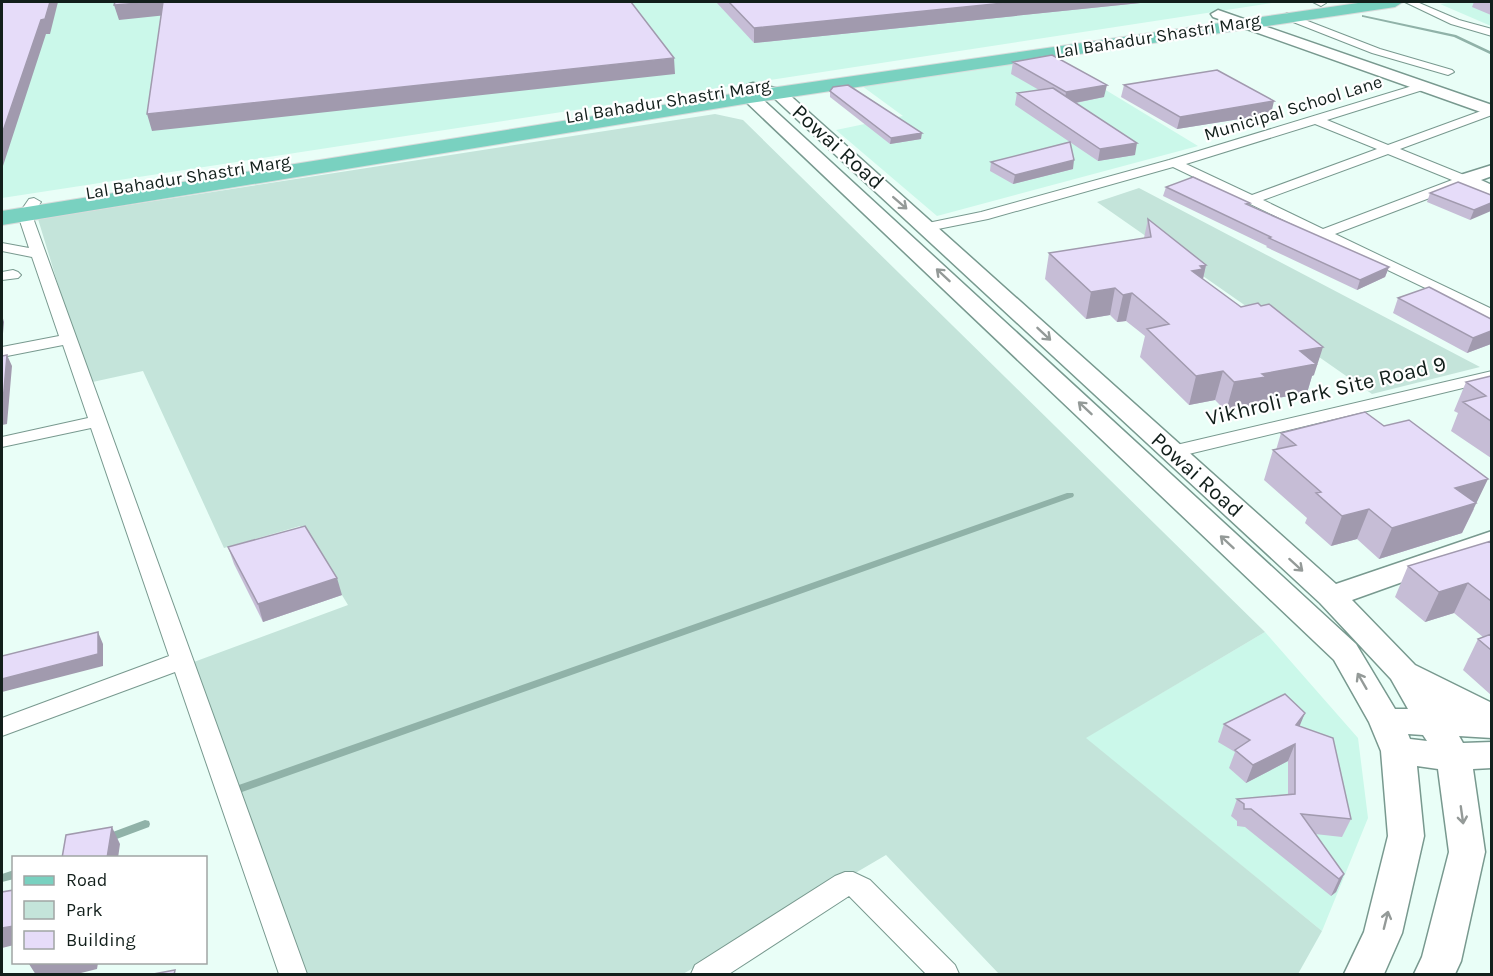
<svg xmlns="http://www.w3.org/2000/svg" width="1493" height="976" viewBox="0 0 1493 976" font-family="Karla,sans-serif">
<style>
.built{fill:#cbf8ea}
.green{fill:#c4e4da}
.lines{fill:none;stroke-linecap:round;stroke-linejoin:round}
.stream{fill:#90b2a8;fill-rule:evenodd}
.street-casing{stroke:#78998f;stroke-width:2}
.secondary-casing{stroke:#78998f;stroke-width:3}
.primary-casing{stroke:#d9dbdb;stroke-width:2}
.street{fill:#fff;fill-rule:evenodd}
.secondary{fill:#fff;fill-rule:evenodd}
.primary{fill:#79d1c0;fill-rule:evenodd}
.wall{fill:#c6bdd6}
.shaded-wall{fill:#a19aae}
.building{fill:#e6dcf9;stroke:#a19aae;stroke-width:1.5}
.oneway{stroke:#949a98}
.labels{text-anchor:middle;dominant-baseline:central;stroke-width:4.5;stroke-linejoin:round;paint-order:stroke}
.far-street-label{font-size:18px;fill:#121f1b;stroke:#fff}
.street-label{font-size:22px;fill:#121f1b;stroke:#fff}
</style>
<rect width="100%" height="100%" fill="#e9fef7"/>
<path class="built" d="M 2,2 L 1269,2 L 1272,3 L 2,198 Z
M 1456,2 L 1491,2 L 1491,26 L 1440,4 Z
M 1053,58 L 1198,146 L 937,216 L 836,130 L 903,116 L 862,86 Z
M 1265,632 L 1358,738 L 1368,818 L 1322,931 L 1085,738 Z"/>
<path class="green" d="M 715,114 L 743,120 L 1265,632 L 1086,738 L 1322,931 L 1298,974 L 999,974 L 886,855 L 683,974 L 294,974 L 199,703 L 183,666 L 348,605 L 300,526 L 224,548 L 143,371 L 88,383 L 38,219 Z
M 1139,188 L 1480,367 L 1372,394 L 1097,202 Z"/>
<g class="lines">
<path class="stream" d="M 1362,15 L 1456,35 L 1492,52 L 1492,55 L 1454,37 L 1363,17 L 1362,17 Z
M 1067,493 L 1073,493 L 1074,495 L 1073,497 L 242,792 L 239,793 L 236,792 L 234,789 L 236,786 Z
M 145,820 L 149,821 L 150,824 L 149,827 L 106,843 L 102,842 L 101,839 L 102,836 Z
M 14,870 L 14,879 L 2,882 L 2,874 Z"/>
<g class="street-casing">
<path id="street" d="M 1313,2 L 1325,2 L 1326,3 L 1321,6 Z
M 1405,2 L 1417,2 L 1459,20 L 1492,29 L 1492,36 L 1451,24 Z
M 1287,13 L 1380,49 L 1452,70 L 1454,72 L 1448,75 L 1372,53 L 1283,18 L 1282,16 Z
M 1422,83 L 1426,85 L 1426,89 L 1327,120 L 1388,145 L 1492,107 L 1492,115 L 1400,149 L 1469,177 L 1471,180 L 1469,183 L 1335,234 L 1492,309 L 1492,320 L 1173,167 L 988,219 L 928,231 L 921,227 L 923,224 L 981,212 L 1169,160 ZM 1315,124 L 1377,149 L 1252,195 L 1186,164 ZM 1388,154 L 1452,180 L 1323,229 L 1263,200 Z
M 34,198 L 41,202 L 32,215 L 307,974 L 279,974 L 175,672 L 2,736 L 2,718 L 169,656 L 91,428 L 2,447 L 2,437 L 88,418 L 63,345 L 2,357 L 2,347 L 59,336 L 32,257 L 2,251 L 2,243 L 29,248 L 18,215 L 29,199 Z
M 13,270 L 18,272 L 21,275 L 18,278 L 2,280 L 2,272 Z
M 1492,371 L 1492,381 L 1172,458 L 1165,456 L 1163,452 L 1165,448 L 1172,446 Z
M 845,872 L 853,872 L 870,880 L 955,965 L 959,974 L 926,974 L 849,896 L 729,974 L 691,974 L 695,965 L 835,876 Z"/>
</g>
<g class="secondary-casing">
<path id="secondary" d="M 1218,10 L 1492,105 L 1492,116 L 1213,17 L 1211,14 Z
M 753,83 L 784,90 L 1336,584 L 1492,531 L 1492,550 L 1352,600 L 1415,665 L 1492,703 L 1492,738 L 1459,736 L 1463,743 L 1492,742 L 1492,768 L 1473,769 L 1485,852 L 1461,961 L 1455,974 L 1414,974 L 1422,957 L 1449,852 L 1438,769 L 1417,766 L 1424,836 L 1402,933 L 1384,974 L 1344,974 L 1364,932 L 1388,836 L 1381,751 L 1369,722 L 1334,660 L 744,100 L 742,97 L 747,85 ZM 759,94 L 773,97 L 1320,603 L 1391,679 L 1408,709 L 1395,709 L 1356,644 L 759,96 ZM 1408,734 L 1423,735 L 1427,741 L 1410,739 Z
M 1492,165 L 1492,176 L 1481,180 L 1492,185 L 1492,198 L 1457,184 L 1455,180 L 1457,176 Z"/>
</g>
<g class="primary-casing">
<path id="primary" d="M 1365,2 L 1403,2 L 1395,7 L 750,103 L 2,225 L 2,211 L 750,91 Z"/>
</g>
<use href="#street" class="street"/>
<use href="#secondary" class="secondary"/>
<use href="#primary" class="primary"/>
</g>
<path class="wall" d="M 716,2 L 1150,2 L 754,43 Z
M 1474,2 L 1491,2 L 1491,15 L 1472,7 Z
M 1013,62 L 1104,97 L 1076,103 L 1135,155 L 1098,161 L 1015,105 L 1017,93 L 1039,90 L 1011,74 Z
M 1124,85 L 1271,114 L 1177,129 L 1121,97 Z
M 830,91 L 921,139 L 890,144 L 830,97 Z
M 991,162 L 1073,169 L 1013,184 L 990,171 Z
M 1166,187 L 1249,206 L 1389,267 L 1385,277 L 1357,290 L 1266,247 L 1267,246 L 1163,196 Z
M 1430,193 L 1491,195 L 1470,220 L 1427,202 Z
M 1148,219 L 1206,265 L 1203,279 L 1314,375 L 1312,376 L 1307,393 L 1259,401 L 1258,405 L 1226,411 L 1215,400 L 1189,405 L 1140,357 L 1145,336 L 1126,321 L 1117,322 L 1110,315 L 1086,319 L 1045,279 L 1049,253 L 1144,238 Z
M 1398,298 L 1491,319 L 1491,344 L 1467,353 L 1393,313 Z
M 1491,376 L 1491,458 L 1451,431 L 1458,413 L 1454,411 L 1466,382 Z
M 1281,433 L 1474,509 L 1462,533 L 1379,559 L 1357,539 L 1331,546 L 1305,523 L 1307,518 L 1264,480 L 1273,450 L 1276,450 Z
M 1491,541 L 1491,695 L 1463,670 L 1478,639 L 1483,637 L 1454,613 L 1425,622 L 1395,597 L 1408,566 Z
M 228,547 L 342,595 L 263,622 L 234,564 Z
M 1224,724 L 1300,726 L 1351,819 L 1342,837 L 1315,834 L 1344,874 L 1336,892 L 1331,896 L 1245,827 L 1237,826 L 1237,821 L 1231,816 L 1237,799 L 1288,795 L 1288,761 L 1246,783 L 1229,768 L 1235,752 L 1218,742 Z"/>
<path class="shaded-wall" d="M 50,2 L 58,2 L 50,34 L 46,34 L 2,169 L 2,134 L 41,20 Z
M 154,2 L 164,2 L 167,15 L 119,20 L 114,5 Z
M 1014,2 L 1150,2 L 754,43 L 754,28 Z
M 674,58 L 675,74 L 152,131 L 147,114 Z
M 1107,85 L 1104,97 L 1064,105 L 1066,92 Z
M 1274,101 L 1271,114 L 1177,129 L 1180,117 Z
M 922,133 L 921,139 L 890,144 L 891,138 Z
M 1137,143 L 1135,155 L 1098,161 L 1100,149 Z
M 1074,160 L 1073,169 L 1013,184 L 1015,175 Z
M 1491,203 L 1491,211 L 1470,220 L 1474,210 Z
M 1206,265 L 1200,292 L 1192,271 L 1200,266 Z
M 1389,267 L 1385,277 L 1357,290 L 1360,280 Z
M 1115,288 L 1110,315 L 1086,319 L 1091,292 Z
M 1132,293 L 1126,321 L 1117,322 L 1123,295 Z
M 2,315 L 4,322 L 2,345 Z
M 1491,331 L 1491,344 L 1467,353 L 1473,338 Z
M 1323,347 L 1314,375 L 1312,376 L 1307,393 L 1259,401 L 1258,405 L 1226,411 L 1234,382 L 1262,374 L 1300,351 Z
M 7,355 L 12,366 L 7,424 L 2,425 L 2,427 L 2,413 Z
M 1223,371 L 1215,400 L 1189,405 L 1196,376 Z
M 1488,479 L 1462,533 L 1379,559 L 1392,528 L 1455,488 Z
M 1369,509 L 1357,539 L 1331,546 L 1342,516 Z
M 337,578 L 342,595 L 263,622 L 258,604 Z
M 1468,583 L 1454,613 L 1425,622 L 1439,592 Z
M 98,632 L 103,644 L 103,666 L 2,692 L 2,679 Z
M 1305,713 L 1298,730 L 1296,725 Z
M 1295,744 L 1288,761 L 1246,783 L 1253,765 Z
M 112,827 L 120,844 L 118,858 L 107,858 Z
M 1344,874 L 1336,892 L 1331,896 L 1339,879 Z
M 14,926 L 14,945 L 2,948 L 2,928 Z
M 38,963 L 98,963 L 97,969 L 73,975 L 36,975 L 29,964 Z"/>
<path class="building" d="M 2,2 L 50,2 L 45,19 L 41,20 L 2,134 Z
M 115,2 L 154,2 L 114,5 Z
M 163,2 L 631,2 L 674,58 L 147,114 Z
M 729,2 L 1014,2 L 754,28 Z
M 1052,55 L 1107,85 L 1066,92 L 1013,62 Z
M 1217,70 L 1274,101 L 1180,117 L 1124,85 Z
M 848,85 L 922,133 L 891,138 L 830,91 L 833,87 Z
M 1053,88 L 1137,143 L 1100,149 L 1017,93 Z
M 1070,142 L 1074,160 L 1015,175 L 991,162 Z
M 1193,177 L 1250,203 L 1246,204 L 1389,267 L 1360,280 L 1269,238 L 1271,237 L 1166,187 Z
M 1458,182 L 1491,195 L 1491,203 L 1474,210 L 1430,193 Z
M 1148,219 L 1206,265 L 1200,266 L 1203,269 L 1192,271 L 1241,307 L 1258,303 L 1261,306 L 1269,304 L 1323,347 L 1300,351 L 1316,364 L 1262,374 L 1266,377 L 1234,382 L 1223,371 L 1196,376 L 1147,329 L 1169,324 L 1132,293 L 1123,295 L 1115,288 L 1091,292 L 1049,253 L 1151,237 Z
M 1429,287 L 1491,319 L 1491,331 L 1473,338 L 1398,298 Z
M 7,355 L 2,413 L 2,356 Z
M 1491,376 L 1491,421 L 1463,402 L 1486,396 L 1466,382 Z
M 1365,412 L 1384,426 L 1409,420 L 1488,479 L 1455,488 L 1476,503 L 1392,528 L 1369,509 L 1342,516 L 1316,493 L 1321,492 L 1273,450 L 1296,445 L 1281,433 Z
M 305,526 L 337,578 L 258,604 L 228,547 Z
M 1491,541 L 1491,601 L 1468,583 L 1439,592 L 1408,566 Z
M 98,632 L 98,654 L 2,679 L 2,656 Z
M 1491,634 L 1491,650 L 1478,639 Z
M 1285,694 L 1305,713 L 1296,725 L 1333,738 L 1351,819 L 1301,814 L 1344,874 L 1339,879 L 1251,809 L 1244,809 L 1244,804 L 1237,799 L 1295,794 L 1295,744 L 1253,765 L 1235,750 L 1250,740 L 1224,724 Z
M 112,827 L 107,858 L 62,858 L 66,835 Z
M 14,890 L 14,926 L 2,928 L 2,892 Z
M 175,970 L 174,975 L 148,975 Z"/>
<defs><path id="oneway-shaft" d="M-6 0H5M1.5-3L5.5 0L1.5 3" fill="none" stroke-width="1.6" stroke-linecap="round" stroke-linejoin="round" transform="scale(1.5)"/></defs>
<g class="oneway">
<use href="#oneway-shaft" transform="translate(900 203) rotate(41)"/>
<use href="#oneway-shaft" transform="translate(943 275) rotate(-137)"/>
<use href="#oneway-shaft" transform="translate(1044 334) rotate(43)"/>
<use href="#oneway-shaft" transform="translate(1085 408) rotate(-137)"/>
<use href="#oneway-shaft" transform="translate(1227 542) rotate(-137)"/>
<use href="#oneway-shaft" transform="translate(1296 565) rotate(42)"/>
<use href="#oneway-shaft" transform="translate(1362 681) rotate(-120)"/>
<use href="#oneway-shaft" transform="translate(1462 815) rotate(82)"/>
<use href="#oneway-shaft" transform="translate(1386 920) rotate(-76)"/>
</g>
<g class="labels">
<g class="far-street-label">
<text transform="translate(1158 36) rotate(-9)">Lal Bahadur Shastri Marg</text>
<text transform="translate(668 101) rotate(-9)">Lal Bahadur Shastri Marg</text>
<text transform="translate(1293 108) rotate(-17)">Municipal School Lane</text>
<text transform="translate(188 177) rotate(-9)">Lal Bahadur Shastri Marg</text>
</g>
<g class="street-label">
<text transform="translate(838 147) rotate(42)">Powai Road</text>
<text transform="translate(1326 391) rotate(-13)">Vikhroli Park Site Road 9</text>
<text transform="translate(1197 475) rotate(42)">Powai Road</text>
</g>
</g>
<rect width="1493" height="976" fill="none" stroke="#121f1b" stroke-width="6"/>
<rect x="12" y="856" width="195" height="108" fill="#ffffff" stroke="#a0a5a4" stroke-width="1.5"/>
<rect x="24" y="876" width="30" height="9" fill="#79d1c0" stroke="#a0a5a4" stroke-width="1.5"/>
<text x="66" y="886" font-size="18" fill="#121f1b">Road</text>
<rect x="24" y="901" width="30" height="18" fill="#c4e4da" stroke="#a0a5a4" stroke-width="1.5"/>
<text x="66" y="916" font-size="18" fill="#121f1b">Park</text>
<rect x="24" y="931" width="30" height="18" fill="#e6dcf9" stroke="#a0a5a4" stroke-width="1.5"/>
<text x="66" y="946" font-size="18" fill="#121f1b">Building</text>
</svg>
